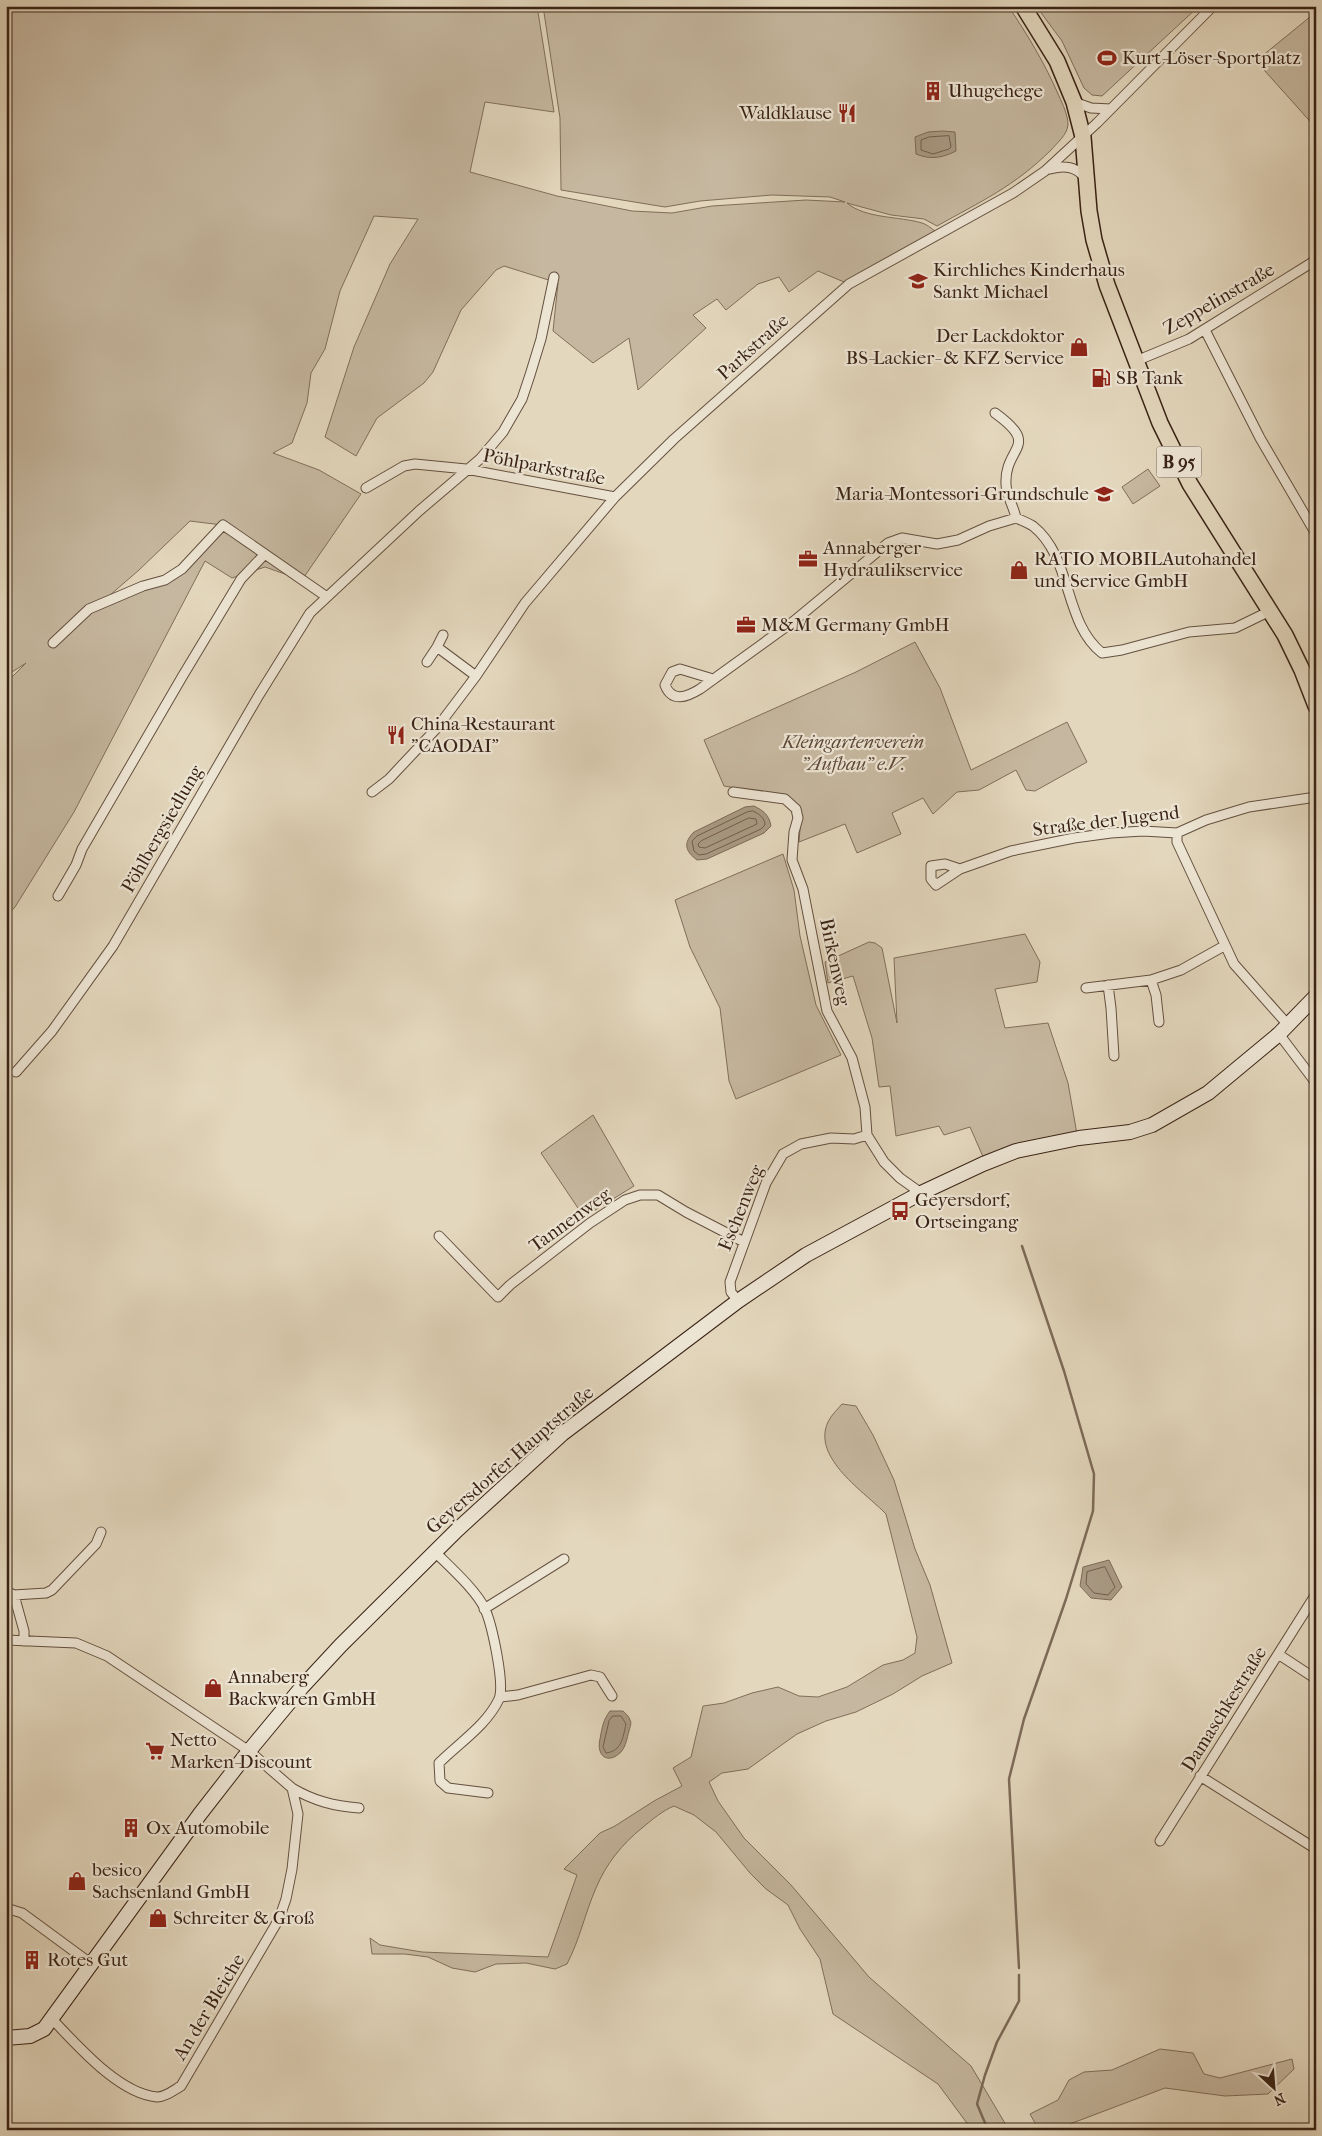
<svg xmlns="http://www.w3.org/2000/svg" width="1322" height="2136" viewBox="0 0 1322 2136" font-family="'IM FELL French Canon',serif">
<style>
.green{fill:#c6b8a0;stroke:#806e5a;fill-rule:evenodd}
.water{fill:#a99a84;stroke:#7c6a58}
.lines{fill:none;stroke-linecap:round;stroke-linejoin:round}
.shore{stroke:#715e4c;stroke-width:1}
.stream{stroke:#7c6a58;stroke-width:2.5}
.street-casing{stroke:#64503f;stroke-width:11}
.secondary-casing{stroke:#392315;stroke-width:16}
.primary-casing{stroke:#392315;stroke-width:18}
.street{stroke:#ede5d4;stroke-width:9}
.secondary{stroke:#ede5d4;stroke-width:14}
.primary{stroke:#e3d7bd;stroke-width:15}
.labels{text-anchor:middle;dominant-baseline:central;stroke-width:4.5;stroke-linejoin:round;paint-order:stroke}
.shield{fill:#ede5d4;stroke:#6f5d4e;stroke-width:1}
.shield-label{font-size:18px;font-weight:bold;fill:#392315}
.poi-label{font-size:19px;fill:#392315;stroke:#ede5d4;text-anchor:start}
.street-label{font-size:19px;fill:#392315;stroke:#ede5d4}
.park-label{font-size:19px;font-style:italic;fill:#5c4838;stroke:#ede5d4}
</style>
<rect width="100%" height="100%" fill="#e3d7bd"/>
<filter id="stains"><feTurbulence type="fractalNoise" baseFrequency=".004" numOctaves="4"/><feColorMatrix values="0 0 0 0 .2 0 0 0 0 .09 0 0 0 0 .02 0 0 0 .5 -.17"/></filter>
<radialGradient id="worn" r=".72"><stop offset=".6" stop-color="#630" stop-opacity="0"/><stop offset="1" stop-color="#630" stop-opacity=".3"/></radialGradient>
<path class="green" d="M 6,6 L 537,6 L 554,112 L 485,102 L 470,172 L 557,196 L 632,211 L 672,213 L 712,206 L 806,200 L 845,202 L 830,197 L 772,195 L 700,201 L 665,207 L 561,190 L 560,118 L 543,6 L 1008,6 C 1028,35 1045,64 1059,96 C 1063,105 1068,115 1068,125 C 1067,135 1057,143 1051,150 C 1015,186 980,202 937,226 L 924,219 L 891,215 L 847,203 C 866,219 899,216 922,223 C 926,224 931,228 935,231 L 844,282 L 818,271 L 789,292 L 779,277 L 758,284 L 726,310 L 717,299 L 693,315 L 706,328 L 638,390 L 629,338 L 593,363 L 553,331 L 558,283 L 504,266 L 496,270 L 461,310 L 433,372 L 424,383 L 377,418 L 356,456 L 325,437 L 354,347 L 390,264 L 418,219 L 374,216 L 340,291 L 325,349 L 311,373 L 307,403 L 292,443 L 273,453 L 319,470 L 361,494 L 302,580 L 265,567 L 232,578 L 205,561 L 74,812 L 15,907 L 6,917 L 6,688 L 12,677 L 26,663 L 6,676 ZM 190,521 L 222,525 L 165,580 L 102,602 L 139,570 Z
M 1036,6 L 1199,6 L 1102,96 L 1092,95 L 1084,88 L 1062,41 Z
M 1316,12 L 1316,128 L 1256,61 Z
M 1148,469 L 1160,486 L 1133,504 L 1122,487 Z
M 915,642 L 940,688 L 971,770 L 1067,722 L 1087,762 L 1035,791 L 1026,790 L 1016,770 L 979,790 L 957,792 L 933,814 L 923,798 L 892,813 L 901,834 L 857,853 L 845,824 L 799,842 L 801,817 L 786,796 L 724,786 L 704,740 L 856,672 Z
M 783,854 L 794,890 L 800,936 L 816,1005 L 841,1055 L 736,1099 L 729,1081 L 720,1008 L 690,947 L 675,900 Z
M 1025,934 L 1040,962 L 1037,982 L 995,989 L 1005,1028 L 1048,1023 L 1068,1083 L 1077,1134 L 984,1159 L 970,1127 L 944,1135 L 939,1126 L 896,1136 L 890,1086 L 879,1087 L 872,1038 L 853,976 L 828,983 L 825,962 L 869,942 L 875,943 L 882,948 L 897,1023 L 894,958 Z
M 593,1115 L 634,1186 L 584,1217 L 541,1153 Z
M 842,1404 L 856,1406 L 873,1435 L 894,1480 L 915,1549 L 930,1585 L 952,1663 L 922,1676 L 893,1694 L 856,1712 L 826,1721 L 797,1734 L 748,1769 L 722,1773 L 709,1782 L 718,1801 L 744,1838 L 791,1885 L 869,1977 L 971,2066 L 1009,2130 L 972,2130 L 938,2084 L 833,2014 L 820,1959 L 800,1929 L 788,1905 L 766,1889 L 750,1873 L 716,1832 L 694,1815 L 674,1806 C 662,1811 653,1819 642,1828 C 622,1844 606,1864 596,1888 C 585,1913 580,1939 567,1964 L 555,1969 L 526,1963 L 496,1964 L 475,1972 L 452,1968 L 428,1957 L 405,1954 L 372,1954 L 370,1938 L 380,1945 L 422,1952 L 548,1957 L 577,1875 L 564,1869 L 600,1833 L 615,1826 L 654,1801 L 682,1786 L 673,1768 L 691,1757 L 703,1706 L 724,1703 L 752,1693 L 778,1687 L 799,1696 L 818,1697 L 847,1687 L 883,1665 L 903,1660 L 915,1653 L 917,1637 L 886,1514 C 866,1493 811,1458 828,1422 C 831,1415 838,1409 842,1404 Z
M 1160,2049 L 1193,2053 L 1204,2074 L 1220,2078 L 1292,2059 L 1294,2069 L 1268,2094 L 1225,2096 L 1165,2088 L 1054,2130 L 1039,2130 L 1030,2114 L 1058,2100 L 1069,2080 L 1084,2072 L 1112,2070 Z"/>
<path class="water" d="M 943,131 L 955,132 L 956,151 C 942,158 931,160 916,154 L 915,137 L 928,132 Z
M 754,806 C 764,811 769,815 771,826 L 764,833 L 707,859 L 697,860 C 685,851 683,843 694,832 L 745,807 Z
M 1109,1560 L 1122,1587 L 1111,1600 L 1091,1598 L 1080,1586 L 1083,1567 Z
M 610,1711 L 623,1711 C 625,1713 629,1716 630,1720 C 632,1723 630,1727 629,1731 C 627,1738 626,1746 621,1752 C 608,1765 596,1756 600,1739 C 602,1728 603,1720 610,1711 Z"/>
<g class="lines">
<path class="shore" d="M 949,136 L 951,147 L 949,149 L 933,154 L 921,150 L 921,140 L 929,137 Z
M 753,811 C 759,814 765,818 765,825 L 761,829 L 706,854 L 699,855 L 694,851 L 692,841 L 697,836 L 747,812 Z
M 749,818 L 756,819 L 757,824 L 705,848 L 699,847 L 698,844 L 701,841 Z
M 1105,1567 L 1115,1587 L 1108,1595 L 1094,1593 L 1086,1584 L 1087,1572 Z
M 613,1716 L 621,1716 L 626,1724 C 623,1737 622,1751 606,1753 L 603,1747 L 609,1721 Z"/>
<path class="stream" d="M 1019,1968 L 1009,1779 L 1024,1719 L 1066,1599 L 1093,1511 L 1094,1474 L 1064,1371 L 1022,1246
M 988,2130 L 977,2104 L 985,2075 L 997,2042 L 1019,2001 L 1019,1975"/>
<g class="street-casing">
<path id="street" d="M 1074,102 L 1091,108 L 1111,109
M 1050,169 C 1064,165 1076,166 1085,178
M 1205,330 L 1260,438 L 1316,534
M 1136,361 L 1189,339 L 1316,260
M 995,413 C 1042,447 1004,446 1006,484 C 1006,495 1014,507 1016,518
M 366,488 L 404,466 L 415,464 L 466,469 L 615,497
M 53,643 L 89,609 L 143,586 L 165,580 L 182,569 L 223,525 L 327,597
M 437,647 L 476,676
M 427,662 L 437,647 L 443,635
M 713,679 L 680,669 L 672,672 L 665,685 C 672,703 687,697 700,689 L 794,621 L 888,543 L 902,538 L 937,544 L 958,540 L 989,526 L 1016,518 C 1021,520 1028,523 1033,526 C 1073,558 1063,622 1102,653 L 1122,650 L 1189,632 L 1235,628 L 1270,611
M 372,792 L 389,779 L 436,729 L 476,676 L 525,603 L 615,497 L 674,439 L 849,284 L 1013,193 L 1045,171 L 1097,123 L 1213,6
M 733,792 L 785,799 L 796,809 L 798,818 L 794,832 L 792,860 L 803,889 L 827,1011 L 852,1058 L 865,1107 L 867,1135 L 884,1162 L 900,1178 L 921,1193
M 1177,833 L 1177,842 L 1234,964 L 1288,1025
M 960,869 L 945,864 L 931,866 L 931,879 L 936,885 L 960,869 L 1011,851 L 1074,838 L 1111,833 L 1143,831 L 1177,833 L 1206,820 L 1249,807 L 1316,797
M 58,896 L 76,865 L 82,849 L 182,677 L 241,579 L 264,555
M 1151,980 L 1156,995 L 1159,1022
M 1108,985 L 1111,1008 L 1114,1056
M 1086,988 L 1151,980 L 1181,970 L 1224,946
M 1279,1034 L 1316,1083
M 16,1072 L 52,1031 L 113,946 L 259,695 L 310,613 L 419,511 L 480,459 L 503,432 L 522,399 L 530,375 L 541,339 L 554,277
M 439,1236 L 498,1297 L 510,1285 L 590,1223 L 625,1200 L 640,1195 L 658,1195 L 686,1212 L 744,1242
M 738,1301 L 731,1292 L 730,1282 L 766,1183 L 783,1154 L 801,1144 L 831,1138 L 854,1139 L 867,1135
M 435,1552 C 450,1567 476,1590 485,1609 C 492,1625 505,1684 499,1699 C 487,1725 459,1743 439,1763 L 440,1781 L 448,1788 L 488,1793
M 6,1591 L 14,1595 L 24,1631 L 24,1641
M 14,1595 L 46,1593 L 52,1590 L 96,1544 L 101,1532
M 484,1609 L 564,1559
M 6,1640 L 76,1643 L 107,1656 L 249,1751 L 292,1788 L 298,1814 L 292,1869 L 286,1899 L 279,1919 L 181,2086 C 174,2090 166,2097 157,2097 C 119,2094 77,2045 52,2019
M 1278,1654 L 1316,1679
M 500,1697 L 518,1695 L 591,1675 L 600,1677 L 612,1696
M 1200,1776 L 1316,1849
M 292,1788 C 314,1801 334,1806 359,1808
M 1160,1841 L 1316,1594
M 6,1908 L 22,1913 L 90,1963"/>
</g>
<g class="secondary-casing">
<path id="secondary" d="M 6,2038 L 30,2036 L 44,2029 L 200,1814 L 249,1751 L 302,1687 L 341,1645 L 457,1530 L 562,1434 L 738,1301 L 806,1255 L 921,1193 L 983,1164 L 1016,1151 L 1079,1138 L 1130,1132 L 1152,1125 L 1208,1093 L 1279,1034 L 1316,996"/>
</g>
<g class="primary-casing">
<path id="primary" d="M 1023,6 L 1057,61 L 1074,102 L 1083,137 L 1089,211 L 1094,240 L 1107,285 L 1160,423 L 1190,484 L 1285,635 L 1302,670 L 1316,706"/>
</g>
<use href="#street" class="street"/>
<use href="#secondary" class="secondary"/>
<use href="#primary" class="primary"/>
</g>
<defs>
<g id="stadium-bare" transform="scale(1.5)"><path d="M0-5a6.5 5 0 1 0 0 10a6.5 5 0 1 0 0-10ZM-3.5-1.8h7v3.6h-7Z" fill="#8f2418" stroke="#ede5d4" stroke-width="2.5" paint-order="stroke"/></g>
<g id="building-bare" transform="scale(1.5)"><path d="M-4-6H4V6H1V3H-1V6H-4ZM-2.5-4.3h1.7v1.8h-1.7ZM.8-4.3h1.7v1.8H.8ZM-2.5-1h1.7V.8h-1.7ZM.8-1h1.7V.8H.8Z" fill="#8f2418" stroke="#ede5d4" stroke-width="2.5" paint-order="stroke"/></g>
<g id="restaurant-bare" transform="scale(1.5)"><path d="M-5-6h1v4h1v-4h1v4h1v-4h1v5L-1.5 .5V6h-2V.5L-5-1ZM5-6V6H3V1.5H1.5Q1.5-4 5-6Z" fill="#8f2418" stroke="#ede5d4" stroke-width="2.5" paint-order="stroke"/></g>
<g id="school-bare" transform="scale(1.5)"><path d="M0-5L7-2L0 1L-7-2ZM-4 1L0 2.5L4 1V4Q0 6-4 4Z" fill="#8f2418" stroke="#ede5d4" stroke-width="2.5" paint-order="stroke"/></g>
<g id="shop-bare" transform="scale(1.5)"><path d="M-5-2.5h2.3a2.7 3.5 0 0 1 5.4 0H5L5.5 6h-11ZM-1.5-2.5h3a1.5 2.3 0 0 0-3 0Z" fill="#8f2418" stroke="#ede5d4" stroke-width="2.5" paint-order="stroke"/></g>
<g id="fuel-bare" transform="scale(1.5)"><path d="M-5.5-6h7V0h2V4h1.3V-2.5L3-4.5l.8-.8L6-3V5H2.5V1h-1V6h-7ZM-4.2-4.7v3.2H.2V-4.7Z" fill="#8f2418" stroke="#ede5d4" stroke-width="2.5" paint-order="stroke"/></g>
<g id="office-bare" transform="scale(1.5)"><path d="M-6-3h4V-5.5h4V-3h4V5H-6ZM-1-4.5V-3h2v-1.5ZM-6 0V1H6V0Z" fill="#8f2418" stroke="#ede5d4" stroke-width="2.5" paint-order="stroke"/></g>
<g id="bus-bare" transform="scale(1.5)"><path d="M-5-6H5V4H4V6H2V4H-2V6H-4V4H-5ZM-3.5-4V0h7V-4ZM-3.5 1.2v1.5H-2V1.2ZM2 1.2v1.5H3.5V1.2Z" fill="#8f2418" stroke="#ede5d4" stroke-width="2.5" paint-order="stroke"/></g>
<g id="supermarket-bare" transform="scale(1.5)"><path d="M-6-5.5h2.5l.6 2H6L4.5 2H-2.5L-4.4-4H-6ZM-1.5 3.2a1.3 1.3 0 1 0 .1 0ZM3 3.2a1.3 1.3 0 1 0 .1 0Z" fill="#8f2418" stroke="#ede5d4" stroke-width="2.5" paint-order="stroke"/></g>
</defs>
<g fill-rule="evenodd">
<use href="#stadium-bare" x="1107" y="58"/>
<use href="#building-bare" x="933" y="91"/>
<use href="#restaurant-bare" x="847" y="113"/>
<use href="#school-bare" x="918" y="281"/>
<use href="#shop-bare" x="1079" y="347"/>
<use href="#fuel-bare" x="1101" y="378"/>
<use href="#school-bare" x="1104" y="494"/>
<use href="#office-bare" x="808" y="559"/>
<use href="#shop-bare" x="1019" y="570"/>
<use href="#office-bare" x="746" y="625"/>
<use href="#restaurant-bare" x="396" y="735"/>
<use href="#bus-bare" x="900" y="1211"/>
<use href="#shop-bare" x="213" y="1688"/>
<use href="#supermarket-bare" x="155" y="1751"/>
<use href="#building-bare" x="131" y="1828"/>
<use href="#shop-bare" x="77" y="1881"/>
<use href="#shop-bare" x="158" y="1918"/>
<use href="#building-bare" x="32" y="1960"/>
</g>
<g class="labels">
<rect class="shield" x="1156.5" y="446.5" width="45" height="31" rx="4"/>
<g class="shield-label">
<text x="1179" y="462">B 95</text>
</g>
<g class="poi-label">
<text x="1122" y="58">Kurt-Löser-Sportplatz</text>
<text x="948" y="91">Uhugehege</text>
<text x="832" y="113" text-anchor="end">Waldklause</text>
<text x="933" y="270">Kirchliches Kinderhaus<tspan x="933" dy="22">Sankt Michael</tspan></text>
<text x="1064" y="336" text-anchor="end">Der Lackdoktor<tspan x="1064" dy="22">BS-Lackier- &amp; KFZ Service</tspan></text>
<text x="1116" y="378">SB Tank</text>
<text x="1089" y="494" text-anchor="end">Maria-Montessori-Grundschule</text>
<text x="823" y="548">Annaberger<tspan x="823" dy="22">Hydraulikservice</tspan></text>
<text x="1034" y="559">RATIO MOBILAutohandel<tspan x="1034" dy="22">und Service GmbH</tspan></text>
<text x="761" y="625">M&amp;M Germany GmbH</text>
<text x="411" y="724">China-Restaurant<tspan x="411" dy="22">"CAODAI"</tspan></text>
<text x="915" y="1200">Geyersdorf,<tspan x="915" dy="22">Ortseingang</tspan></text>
<text x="228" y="1677">Annaberg<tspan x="228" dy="22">Backwaren GmbH</tspan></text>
<text x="170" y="1740">Netto<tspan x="170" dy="22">Marken-Discount</tspan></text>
<text x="146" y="1828">Ox Automobile</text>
<text x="92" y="1870">besico<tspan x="92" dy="22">Sachsenland GmbH</tspan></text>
<text x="173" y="1918">Schreiter &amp; Groß</text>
<text x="47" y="1960">Rotes Gut</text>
</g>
<g class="street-label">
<text transform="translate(1219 299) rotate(-30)">Zeppelinstraße</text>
<text transform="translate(753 347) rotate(-42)">Parkstraße</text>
<text transform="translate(544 467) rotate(11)">Pöhlparkstraße</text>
<text transform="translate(1106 821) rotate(-7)">Straße der Jugend</text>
<text transform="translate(162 829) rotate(-60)">Pöhlbergsiedlung</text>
<text transform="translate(835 962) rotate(78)">Birkenweg</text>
<text transform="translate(741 1208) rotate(-68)">Eschenweg</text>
<text transform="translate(570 1220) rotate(-36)">Tannenweg</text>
<text transform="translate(510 1460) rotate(-41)">Geyersdorfer Hauptstraße</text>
<text transform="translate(1224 1709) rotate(-58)">Damaschkestraße</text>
<text transform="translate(209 2007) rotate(-59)">An der Bleiche</text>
</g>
<g class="park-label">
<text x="853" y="742">Kleingartenverein<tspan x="853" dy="22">"Aufbau" e.V.</tspan></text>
</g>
</g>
<rect width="1322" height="2136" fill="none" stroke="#e3d7bd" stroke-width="25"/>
<rect x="8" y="8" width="1307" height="2121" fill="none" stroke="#392315" stroke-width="2.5"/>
<rect x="12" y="12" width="1297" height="2111" fill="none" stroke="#392315"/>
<g transform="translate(1274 2088) rotate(154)" stroke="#ede5d4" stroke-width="4" paint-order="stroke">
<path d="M0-4L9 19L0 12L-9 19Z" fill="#392315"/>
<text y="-8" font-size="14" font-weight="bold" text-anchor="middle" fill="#392315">N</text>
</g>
<rect width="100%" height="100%" filter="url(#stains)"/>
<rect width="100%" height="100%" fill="url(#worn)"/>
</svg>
